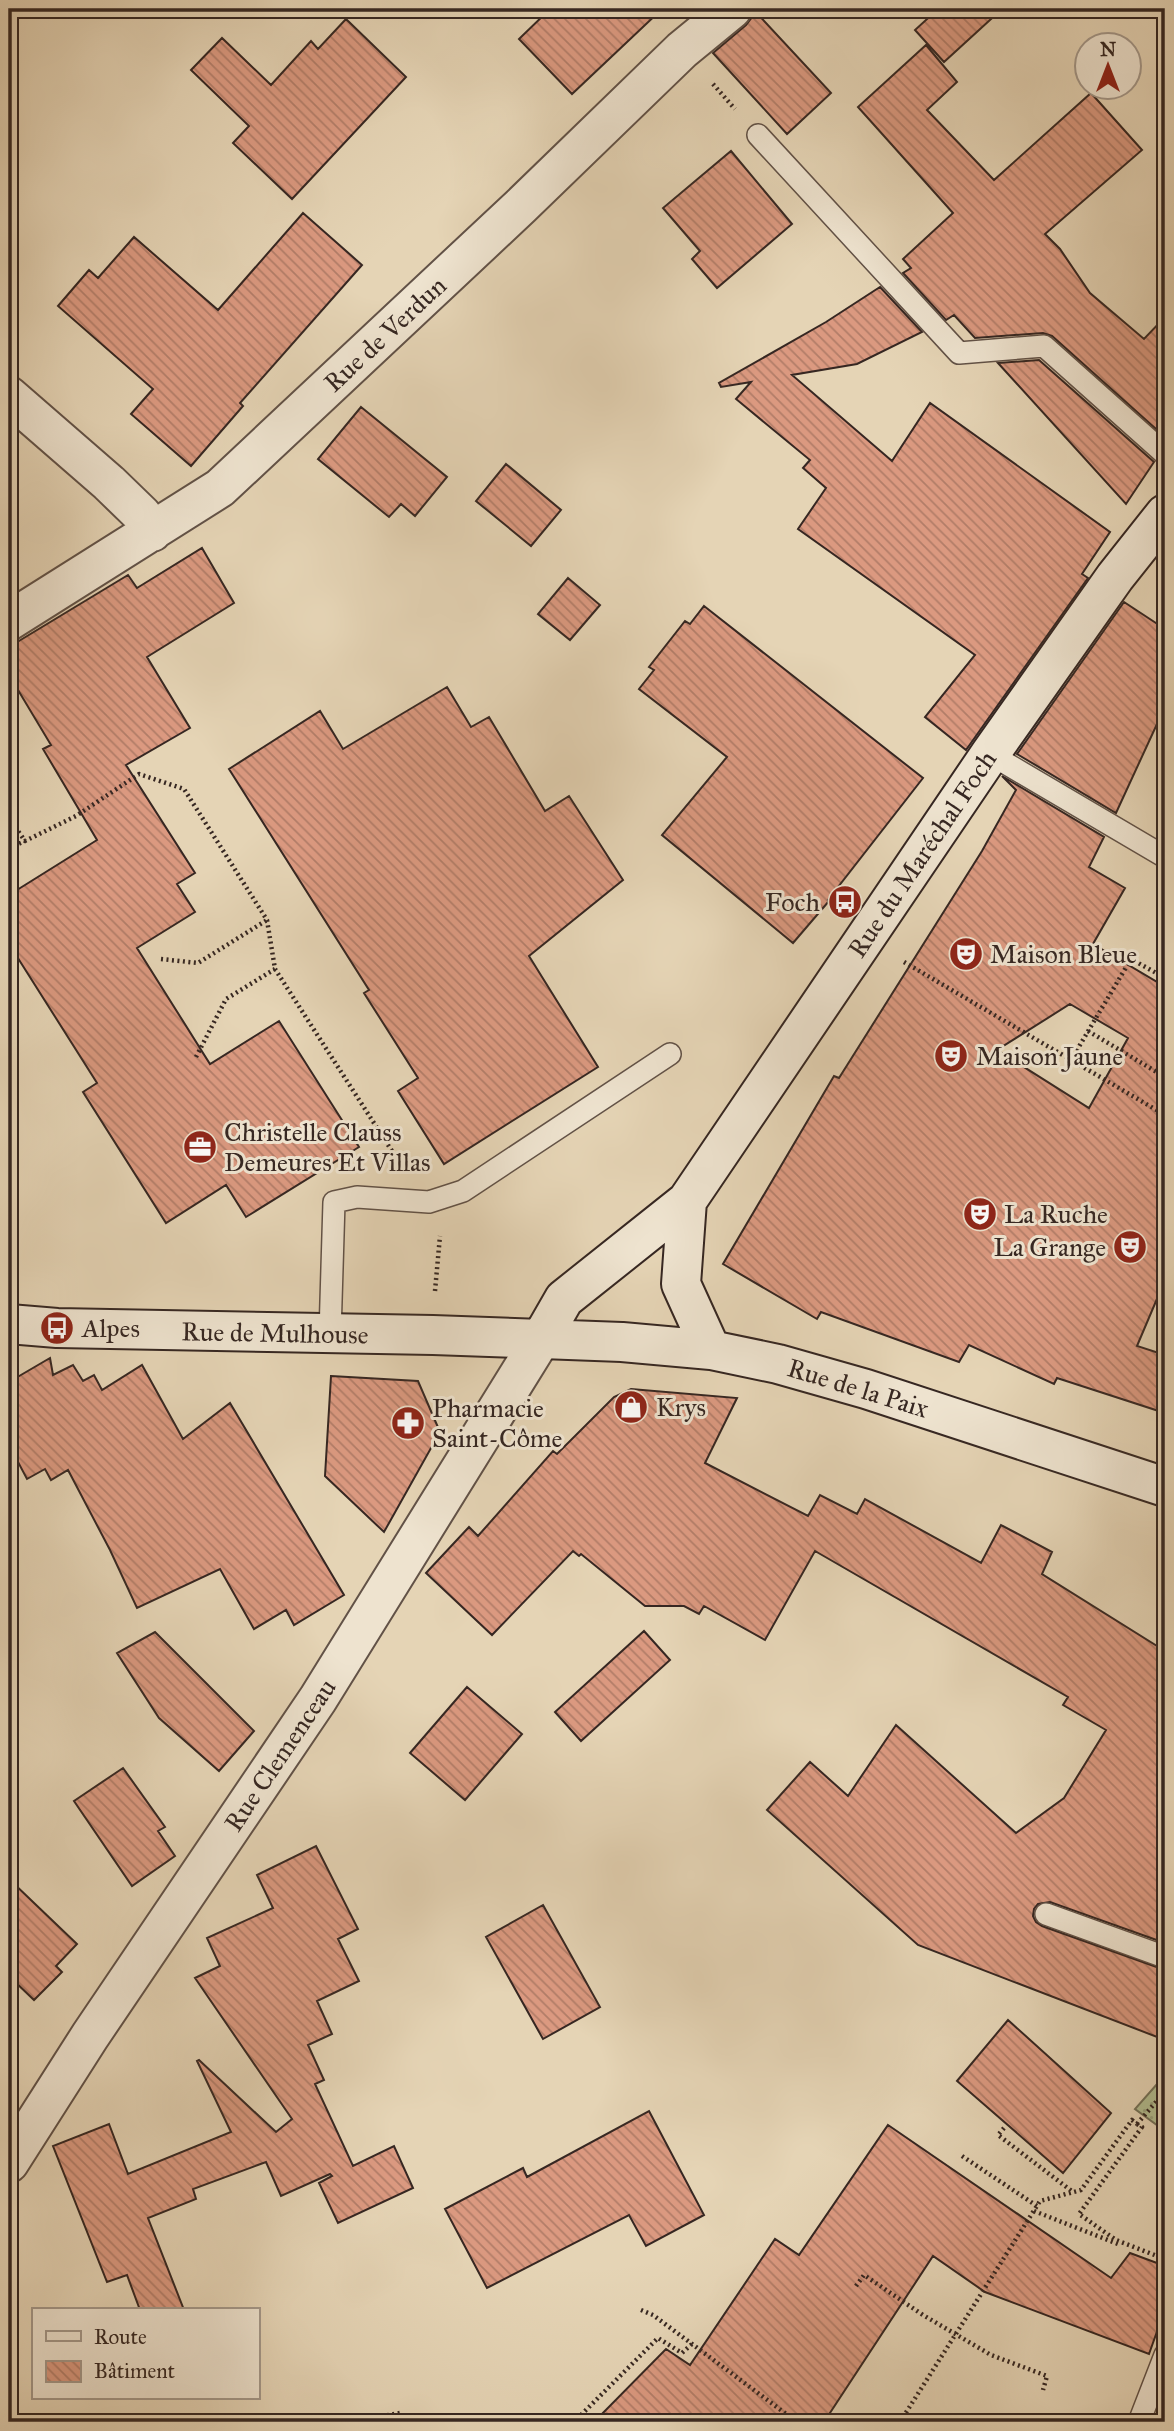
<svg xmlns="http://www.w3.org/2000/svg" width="1174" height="2431" viewBox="0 0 1174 2431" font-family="'IM FELL Great Primer',serif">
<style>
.grass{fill:url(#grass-dots);stroke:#747259;stroke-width:2}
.building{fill:url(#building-back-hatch);stroke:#362722;stroke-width:2;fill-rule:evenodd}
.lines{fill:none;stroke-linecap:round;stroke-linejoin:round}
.lane-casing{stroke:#625247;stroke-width:24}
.street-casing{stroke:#625247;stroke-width:42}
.secondary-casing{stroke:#362722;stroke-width:42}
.path{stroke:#362722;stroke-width:4.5;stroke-dasharray:2 3.5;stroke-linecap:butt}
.lane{stroke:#eee3cf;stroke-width:21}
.street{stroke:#eee3cf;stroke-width:38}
.secondary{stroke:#eee3cf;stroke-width:38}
.labels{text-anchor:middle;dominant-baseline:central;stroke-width:6;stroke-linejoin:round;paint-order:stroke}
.street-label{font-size:26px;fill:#362722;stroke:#eee3cf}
.poi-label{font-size:26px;fill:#362722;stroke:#eee3cf;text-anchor:start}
</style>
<defs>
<pattern id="grass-dots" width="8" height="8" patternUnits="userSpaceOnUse" patternTransform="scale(1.75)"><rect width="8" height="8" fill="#b1bd90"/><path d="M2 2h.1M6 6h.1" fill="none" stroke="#99a27c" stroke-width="1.8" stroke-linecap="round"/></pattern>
<pattern id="building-back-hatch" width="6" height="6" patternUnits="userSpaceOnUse" patternTransform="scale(1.75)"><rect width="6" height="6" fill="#db9980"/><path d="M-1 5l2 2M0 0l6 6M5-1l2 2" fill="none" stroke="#b27d68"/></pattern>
</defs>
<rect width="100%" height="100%" fill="#e5d4b5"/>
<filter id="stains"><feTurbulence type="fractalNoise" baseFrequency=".00286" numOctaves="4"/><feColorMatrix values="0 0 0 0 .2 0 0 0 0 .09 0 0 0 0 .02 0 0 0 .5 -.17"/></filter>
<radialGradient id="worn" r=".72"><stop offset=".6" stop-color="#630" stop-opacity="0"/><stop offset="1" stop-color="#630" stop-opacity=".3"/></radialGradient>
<path class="grass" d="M 1165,2075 L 1165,2131 L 1135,2109 Z"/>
<path class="building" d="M 550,9 L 662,9 L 572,94 L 519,39 Z
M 753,9 L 831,93 L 787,134 L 713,53 L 746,25 L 752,17 Z
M 938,9 L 1002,9 L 944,62 L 915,30 Z
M 346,19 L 406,77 L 292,199 L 233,143 L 249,126 L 191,70 L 222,38 L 271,85 L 311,41 L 318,49 Z
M 926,45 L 957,82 L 927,110 L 994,180 L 1091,93 L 1142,150 L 1045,234 L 1060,249 L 1090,293 L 1144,339 L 1165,317 L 1165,437 L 1052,336 L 1043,333 L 975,338 L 954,315 L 946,320 L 903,273 L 911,268 L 903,259 L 953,213 L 858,107 Z
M 731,151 L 792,224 L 717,288 L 692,259 L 700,251 L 663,208 Z
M 303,213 L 362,265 L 240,403 L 243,406 L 191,466 L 131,414 L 153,389 L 58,306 L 89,270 L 98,278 L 134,237 L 218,310 Z
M 880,287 L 922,332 L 857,364 L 792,375 L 892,461 L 930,403 L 1110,532 L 1082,574 L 1088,578 L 966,750 L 925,717 L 975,655 L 798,529 L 826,488 L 803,468 L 810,460 L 736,399 L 751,382 L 721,387 L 719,383 L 826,322 Z
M 1039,360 L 1154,462 L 1126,504 L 998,363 Z
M 361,407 L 447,477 L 415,516 L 401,504 L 389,517 L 318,459 Z
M 506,464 L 561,510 L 531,546 L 476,501 Z
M 202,548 L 234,603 L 147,657 L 190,728 L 126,765 L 195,873 L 177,884 L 195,912 L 137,948 L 210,1064 L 279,1021 L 359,1147 L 246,1217 L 226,1185 L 166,1223 L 83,1092 L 97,1083 L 9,944 L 9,895 L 97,840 L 43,749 L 51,745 L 9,675 L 9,647 L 128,575 L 137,588 Z
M 568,578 L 600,605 L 570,640 L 538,614 Z
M 1124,602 L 1165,629 L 1165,711 L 1157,724 L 1116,813 L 1017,754 Z
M 704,606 L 923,778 L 828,900 L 829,901 L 793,943 L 662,835 L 727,757 L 639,689 L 654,670 L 649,667 L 685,621 L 690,624 Z
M 447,687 L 471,727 L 489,717 L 545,811 L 569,796 L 623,880 L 529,956 L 598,1067 L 444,1164 L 398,1091 L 418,1078 L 364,993 L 369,990 L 229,769 L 320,711 L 343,749 Z
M 1002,776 L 1104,837 L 1089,867 L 1125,888 L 1093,944 L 1159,983 L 1165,972 L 1165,1280 L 1137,1346 L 1165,1355 L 1165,1413 L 1057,1378 L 1054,1384 L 969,1345 L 959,1362 L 821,1312 L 817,1319 L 723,1264 L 834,1076 L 839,1078 L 982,851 L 1016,790 ZM 1070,1004 L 1128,1038 L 1089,1108 L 997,1050 Z
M 50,1358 L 53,1375 L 73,1365 L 83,1381 L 94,1375 L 102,1390 L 142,1365 L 183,1439 L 230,1403 L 344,1595 L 294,1625 L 286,1610 L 254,1629 L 220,1569 L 137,1608 L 110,1550 L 68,1470 L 51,1480 L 45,1469 L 27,1479 L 9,1445 L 9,1382 Z
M 331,1376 L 418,1381 L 440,1432 L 384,1532 L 325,1476 Z
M 631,1389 L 737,1398 L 705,1463 L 808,1516 L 820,1495 L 857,1514 L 865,1499 L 981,1563 L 1001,1525 L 1052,1552 L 1042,1574 L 1165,1651 L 1165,1943 L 1050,1902 L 1038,1904 L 1034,1909 L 1033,1916 L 1036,1922 L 1042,1926 L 1165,1970 L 1165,2040 L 918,1945 L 767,1810 L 810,1762 L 848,1796 L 896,1725 L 1016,1833 L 1064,1798 L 1106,1730 L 1063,1705 L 1068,1697 L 815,1551 L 765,1640 L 704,1606 L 699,1614 L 684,1606 L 645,1606 L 581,1554 L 579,1556 L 573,1551 L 492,1635 L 426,1573 L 469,1527 L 478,1536 L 553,1451 L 557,1454 L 614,1397 Z
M 644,1631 L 670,1660 L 581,1741 L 555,1712 Z
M 155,1632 L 254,1731 L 219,1771 L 159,1718 L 117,1653 Z
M 467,1687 L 522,1734 L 465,1800 L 410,1753 Z
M 123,1768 L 165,1827 L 158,1831 L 175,1856 L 132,1886 L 74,1801 Z
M 316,1846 L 358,1929 L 338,1939 L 359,1981 L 317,2001 L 332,2034 L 308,2045 L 324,2080 L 315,2084 L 353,2166 L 394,2146 L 413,2188 L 338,2223 L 319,2183 L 332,2176 L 330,2174 L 281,2196 L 266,2162 L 193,2189 L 196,2199 L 148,2218 L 184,2310 L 140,2310 L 127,2275 L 107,2282 L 53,2146 L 109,2124 L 128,2174 L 231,2132 L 197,2061 L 199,2060 L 276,2132 L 292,2119 L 195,1978 L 220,1966 L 207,1938 L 273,1908 L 257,1875 Z
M 9,1879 L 77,1944 L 56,1966 L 62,1972 L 34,2000 L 9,1976 Z
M 543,1905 L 600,2007 L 543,2039 L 486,1937 Z
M 1008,2020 L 1111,2113 L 1063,2173 L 957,2081 Z
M 649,2111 L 704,2215 L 646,2246 L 629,2215 L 487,2288 L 445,2209 L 523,2168 L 527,2177 Z
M 888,2125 L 1111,2278 L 1130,2253 L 1165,2266 L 1165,2309 L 1149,2354 L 985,2292 L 933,2256 L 824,2422 L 594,2422 L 666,2349 L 690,2365 L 775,2239 L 799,2255 Z"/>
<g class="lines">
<g class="lane-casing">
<path id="lane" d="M 758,135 L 959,353 L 1044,346 L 1165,454
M 990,754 L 1165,857
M 330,1334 L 334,1202 L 357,1197 L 429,1202 L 463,1191 L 670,1054
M 1046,1914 L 1165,1957
M 1139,2422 L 1165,2355"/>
</g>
<g class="street-casing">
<path id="street" d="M 9,396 L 109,483 L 142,515 L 152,532
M 9,621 L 220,488 L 521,206 L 682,50 L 732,9
M 9,2163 L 90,2036 L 318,1699 L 541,1339"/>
</g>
<g class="secondary-casing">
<path id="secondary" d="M 687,1201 L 681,1284 L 711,1350
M 9,1324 L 57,1328 L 433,1335 L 622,1342 L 711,1350 L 778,1364 L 866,1389 L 1165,1487
M 541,1339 L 564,1299 L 687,1201 L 990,754 L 1115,577 L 1165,514"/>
</g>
<path class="path" d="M 713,84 L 735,109
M 9,818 L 25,841 L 76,816 L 139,774 L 184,789 L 267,920 L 275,969 L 399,1162
M 9,848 L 25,841
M 161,959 L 198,963 L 267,920
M 904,962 L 1165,1115
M 1088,1031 L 1165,1077
M 196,1057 L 226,999 L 275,969
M 1071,1060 L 1131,959 L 1158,974 L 1165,963
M 435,1291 L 440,1236
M 1137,2124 L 1142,2127 L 1079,2214 L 1116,2240 L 1165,2259
M 1137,2124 L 1161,2096 L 1165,2095
M 1004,2128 L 998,2135 L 1073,2192
M 962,2156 L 1037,2206
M 1034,2211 L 1118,2244
M 856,2286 L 864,2275 L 923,2315 L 991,2355 L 1047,2376 L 1043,2390
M 641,2310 L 653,2315 L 797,2422
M 581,2415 L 658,2338 L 682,2353 L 693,2343
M 349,2422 L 400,2413 L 402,2422
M 900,2422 L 1040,2201 L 1081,2190 L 1132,2120 L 1137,2124"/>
<use href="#lane" class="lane"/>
<use href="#street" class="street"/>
<use href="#secondary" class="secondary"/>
</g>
<defs>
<g id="bus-disc" transform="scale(1.75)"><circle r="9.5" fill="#8f2418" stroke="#eee3cf"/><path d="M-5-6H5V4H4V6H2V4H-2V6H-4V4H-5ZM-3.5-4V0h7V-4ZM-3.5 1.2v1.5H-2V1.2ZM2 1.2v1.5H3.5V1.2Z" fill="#fff"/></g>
<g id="theatre-disc" transform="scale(1.75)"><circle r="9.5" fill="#8f2418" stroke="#eee3cf"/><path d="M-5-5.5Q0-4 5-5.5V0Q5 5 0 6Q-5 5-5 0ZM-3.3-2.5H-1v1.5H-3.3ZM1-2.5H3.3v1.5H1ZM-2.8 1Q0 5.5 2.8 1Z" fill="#fff"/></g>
<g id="office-disc" transform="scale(1.75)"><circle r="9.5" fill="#8f2418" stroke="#eee3cf"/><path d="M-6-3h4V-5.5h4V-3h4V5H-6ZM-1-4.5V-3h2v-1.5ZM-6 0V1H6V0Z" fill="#fff"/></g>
<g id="shop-disc" transform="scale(1.75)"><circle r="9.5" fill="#8f2418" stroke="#eee3cf"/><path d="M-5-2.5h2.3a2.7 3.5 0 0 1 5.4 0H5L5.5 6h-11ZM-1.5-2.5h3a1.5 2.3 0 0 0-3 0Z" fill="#fff"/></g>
<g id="pharmacy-disc" transform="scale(1.75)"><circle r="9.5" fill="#8f2418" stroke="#eee3cf"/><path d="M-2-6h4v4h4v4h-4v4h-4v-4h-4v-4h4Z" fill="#fff"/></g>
</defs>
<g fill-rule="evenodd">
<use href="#bus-disc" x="845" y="902"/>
<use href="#theatre-disc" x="966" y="954"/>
<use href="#theatre-disc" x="951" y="1056"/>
<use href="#office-disc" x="200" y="1147"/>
<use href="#theatre-disc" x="980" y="1214"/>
<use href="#theatre-disc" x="1130" y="1247"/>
<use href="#bus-disc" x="57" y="1328"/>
<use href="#shop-disc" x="631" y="1407"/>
<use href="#pharmacy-disc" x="408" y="1423"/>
</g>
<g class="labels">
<g class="street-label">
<text transform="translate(385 334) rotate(-43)">Rue de Verdun</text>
<text transform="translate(922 854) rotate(-56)">Rue du Maréchal Foch</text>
<text transform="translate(275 1333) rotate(1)">Rue de Mulhouse</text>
<text transform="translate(858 1388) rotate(17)">Rue de la Paix</text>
<text transform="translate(280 1755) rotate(-56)">Rue Clemenceau</text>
</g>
<g class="poi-label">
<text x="820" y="902" text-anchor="end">Foch</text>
<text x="990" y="954">Maison Bleue</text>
<text x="976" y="1056">Maison Jaune</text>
<text x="224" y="1132">Christelle Clauss<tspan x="224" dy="30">Demeures Et Villas</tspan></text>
<text x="1004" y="1214">La Ruche</text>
<text x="1106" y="1247" text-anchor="end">La Grange</text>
<text x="82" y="1328">Alpes</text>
<text x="656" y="1407">Krys</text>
<text x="432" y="1408">Pharmacie<tspan x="432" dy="30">Saint-Côme</tspan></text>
</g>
</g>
<rect width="1174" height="2431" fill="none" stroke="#e5d4b5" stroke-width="35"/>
<rect x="10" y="10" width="1153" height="2410" fill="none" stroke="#362722" stroke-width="3.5"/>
<rect x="18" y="18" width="1139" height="2396" fill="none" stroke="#362722" stroke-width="2"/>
<rect x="32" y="2308" width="228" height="91" fill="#eee3cf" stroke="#a4988a" stroke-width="2"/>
<rect x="46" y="2331" width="35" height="10" fill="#eee3cf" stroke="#a4988a" stroke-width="2"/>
<text x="94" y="2344" font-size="21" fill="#362722">Route</text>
<rect x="46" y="2361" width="35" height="21" fill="url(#building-back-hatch)" stroke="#a4988a" stroke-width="2"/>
<text x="94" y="2378" font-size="21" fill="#362722">Bâtiment</text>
<g transform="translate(1108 66)"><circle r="33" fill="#eee3cf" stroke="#a4988a" stroke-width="2"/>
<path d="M0-5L12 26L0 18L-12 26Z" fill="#8f2418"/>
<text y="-10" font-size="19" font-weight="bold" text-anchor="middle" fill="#362722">N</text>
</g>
<rect width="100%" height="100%" filter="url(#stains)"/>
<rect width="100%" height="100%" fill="url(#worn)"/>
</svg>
